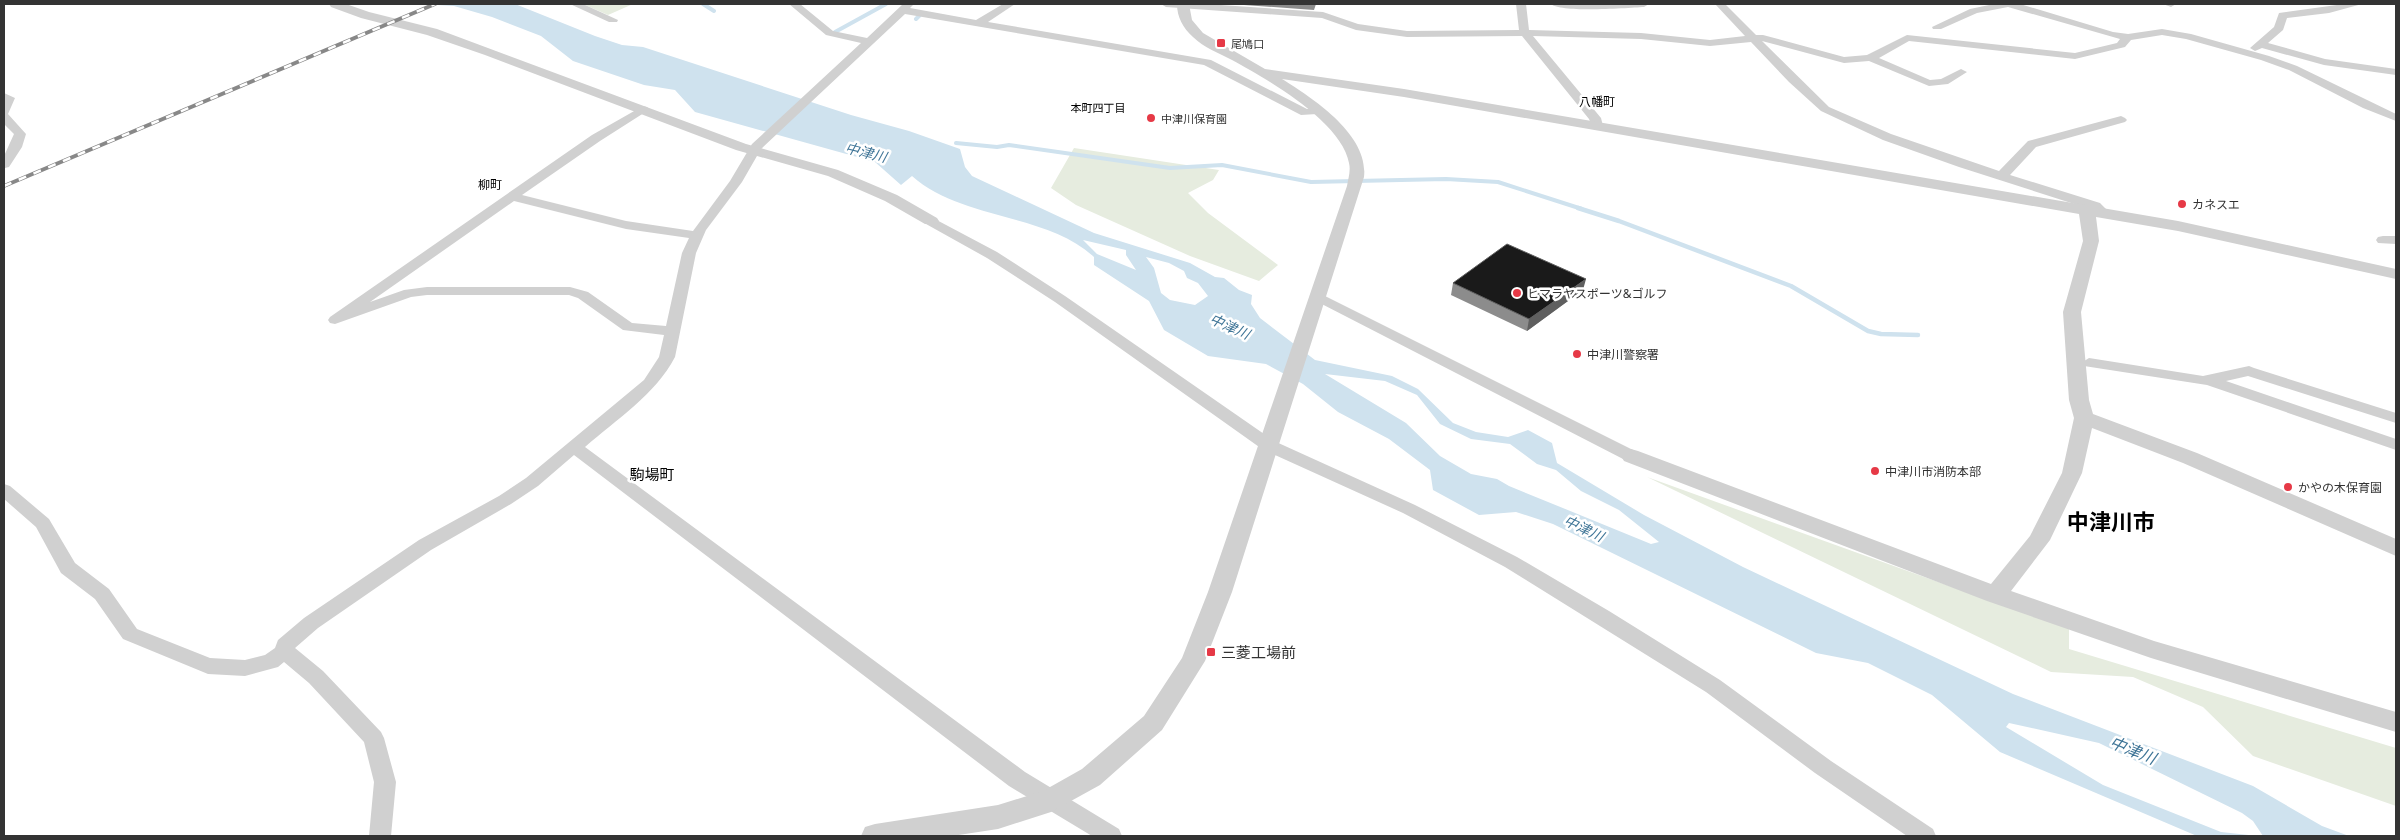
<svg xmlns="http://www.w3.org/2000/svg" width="2400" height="840" viewBox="0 0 2400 840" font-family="'Noto Sans','Noto Sans JP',sans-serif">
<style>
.green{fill:#e6ecdf}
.water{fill:#cfe2ee;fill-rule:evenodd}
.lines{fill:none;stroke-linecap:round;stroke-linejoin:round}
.stream-far1{stroke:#cfe2ee;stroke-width:4}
.stream{stroke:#cfe2ee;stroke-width:4.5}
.minor{fill:#d0d0d0;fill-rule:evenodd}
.tertiary{fill:#d0d0d0;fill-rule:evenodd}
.rail-casing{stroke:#888;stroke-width:4}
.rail{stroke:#fff;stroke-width:2.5;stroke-dasharray:8;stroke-linecap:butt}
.wall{fill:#8c8c8c}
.shaded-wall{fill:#5f5f5f}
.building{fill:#1a1a1a;stroke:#5f5f5f}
.poi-dot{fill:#e63946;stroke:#fff;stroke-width:2}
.labels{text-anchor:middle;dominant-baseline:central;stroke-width:5;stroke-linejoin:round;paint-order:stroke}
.far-poi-label{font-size:11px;fill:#333;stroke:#fff;text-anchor:start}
.far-neighbourhood-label{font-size:11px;fill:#000;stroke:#fff}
.far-quarter-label{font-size:12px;fill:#000;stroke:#fff}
.poi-label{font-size:12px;fill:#333;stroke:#fff;text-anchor:start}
.water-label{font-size:14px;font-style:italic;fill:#3f7597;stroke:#fff}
.quarter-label{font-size:15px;fill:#000;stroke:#fff}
.near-poi-label{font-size:15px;fill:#333;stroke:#fff;text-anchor:start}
.near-water-label{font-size:16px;font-style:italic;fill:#3f7597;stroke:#fff}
.town-label{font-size:22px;font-weight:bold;fill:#000;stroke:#fff}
</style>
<rect width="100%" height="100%" fill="#fff"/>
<path class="green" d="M 583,4 L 633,4 L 608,15 Z
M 1074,148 L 1219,170 L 1213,180 L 1188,193 L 1208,213 L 1278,265 L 1259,281 L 1190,256 L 1076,205 L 1051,188 Z
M 1647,477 L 2069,629 L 2069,649 L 2396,748 L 2396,806 L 2253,756 L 2203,707 L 2133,677 L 2051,672 Z"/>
<path class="water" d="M 421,4 L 515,4 L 595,36 L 622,45 L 643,47 L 851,115 L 909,131 L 960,149 L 965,167 L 972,176 L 1094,233 L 1190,263 L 1215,277 L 1224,278 L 1239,290 L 1252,295 L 1251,304 L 1260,318 L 1315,360 L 1392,376 L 1418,389 L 1453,423 L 1476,432 L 1508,437 L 1528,430 L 1552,443 L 1557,463 L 1644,515 L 1743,567 L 2013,694 L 2253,786 L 2322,826 L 2349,836 L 2263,836 L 2253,821 L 2242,813 L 2099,743 L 2009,723 L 2006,727 L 2103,785 L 2221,832 L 2258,836 L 2197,836 L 2000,752 L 1932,695 L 1868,663 L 1816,653 L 1553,524 L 1516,512 L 1479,515 L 1433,490 L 1430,470 L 1389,439 L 1338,412 L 1303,384 L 1266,364 L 1208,356 L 1164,330 L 1149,301 L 1094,265 L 1094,257 C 1047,213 961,220 912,176 L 901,185 L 875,162 L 695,112 L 675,90 L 644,85 L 573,61 L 541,36 L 492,17 L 454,6 ZM 1083,240 L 1126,250 L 1126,255 L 1136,270 L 1097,254 ZM 1146,257 L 1169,263 L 1184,271 L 1187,278 L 1198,283 L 1208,296 L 1195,305 L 1170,300 L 1161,293 L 1154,268 ZM 1325,374 L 1385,381 L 1417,395 L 1440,424 L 1471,439 L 1510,444 L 1537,464 L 1556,470 L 1581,491 L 1619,510 L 1659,542 L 1651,544 L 1509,486 L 1497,479 L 1471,474 L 1440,456 L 1406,423 Z"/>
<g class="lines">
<path class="stream-far1" d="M 703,4 L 714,11
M 916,19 L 920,15
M 835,32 L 886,4
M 956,143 L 997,147 L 1009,145 L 1170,168 L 1222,165 L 1311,182 L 1446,179 L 1498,182 L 1582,209"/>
<path class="stream" d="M 1578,208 L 1619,221 L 1791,286 L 1868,331 L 1881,334 L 1918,335"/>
<path class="minor" d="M 570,4 L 583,4 L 618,20 L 617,22 L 609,22 Z
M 789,4 L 800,4 L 833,31 L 867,38 L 903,4 L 914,4 L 910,8 L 976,20 L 1003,4 L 1015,4 L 988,22 L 1211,60 L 1307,109 L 1317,108 L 1323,111 L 1317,114 L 1301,115 L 1204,65 L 905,14 L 761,149 L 742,182 L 706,230 L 696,253 L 675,357 C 655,395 617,419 585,447 L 1025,772 L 1119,829 L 1122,836 L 1092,836 L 1009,786 L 574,455 L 538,486 L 511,504 L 431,550 L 318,628 L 295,648 L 323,671 L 381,732 L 384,738 L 396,782 L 391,836 L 369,836 L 374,782 L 364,742 L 309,683 L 284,662 L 278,667 L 245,676 L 208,674 L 123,639 L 95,599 L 61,573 L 36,527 L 4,499 L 4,484 L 10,486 L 49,519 L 75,563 L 109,589 L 137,629 L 210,658 L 245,660 L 265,655 L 275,648 L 278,640 L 304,618 L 419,540 L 499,496 L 526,478 L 644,380 L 659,357 L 664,335 L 623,330 L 578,298 L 569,295 L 427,295 L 411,297 L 335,324 L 330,323 L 328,320 L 330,317 L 592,135 L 643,106 L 647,107 L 649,109 L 647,111 L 600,141 L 522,195 L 626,221 L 693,231 L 730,181 L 752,144 L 861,43 L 826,35 ZM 514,201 L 626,229 L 689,238 L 682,253 L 666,326 L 632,323 L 588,292 L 570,287 L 427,287 L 404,290 L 370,302 Z
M 1161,4 L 1206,4 L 1323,12 L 1358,24 L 1407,31 L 1519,30 L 1516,4 L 1526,4 L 1529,30 L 1641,33 L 1710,40 L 1745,36 L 1715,4 L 1725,4 L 1756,35 L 1763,35 L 1844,57 L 1867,55 L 1907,35 L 2075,53 L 2117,43 L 2120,39 L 2008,7 L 1977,13 L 1941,29 L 1933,29 L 1932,27 L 1970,9 L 1994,4 L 2020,4 L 2113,32 L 2128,34 L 2162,29 L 2191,34 L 2269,56 L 2297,66 L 2396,114 L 2396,121 L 2363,108 L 2289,70 L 2261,60 L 2186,39 L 2162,35 L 2131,40 L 2125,47 L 2075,59 L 1909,41 L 1879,58 L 1930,80 L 1941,79 L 1961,69 L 1967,72 L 1948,84 L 1929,86 L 1869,61 L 1844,63 L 1762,41 L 1829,107 L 1891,134 L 1999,171 L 2028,141 L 2121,116 L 2125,118 L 2127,120 L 2125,122 L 2036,147 L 2010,175 L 2100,203 L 2110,213 L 2103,217 L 2090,209 L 1959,167 L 1883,140 L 1821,111 L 1789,82 L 1751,42 L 1710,46 L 1641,39 L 1533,36 L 1601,118 L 1603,126 L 1597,130 L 1593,129 L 1589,119 L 1522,36 L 1407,37 L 1356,30 L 1322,18 L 1166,7 Z
M 1551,4 L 1649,4 L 1644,7 C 1627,8 1561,13 1551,4 Z
M 2163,4 L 2176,4 L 2171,7 Z
M 2344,4 L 2362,4 L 2329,13 L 2287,18 L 2283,30 L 2268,43 L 2325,59 L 2396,69 L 2396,75 L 2324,65 L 2262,48 L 2255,51 L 2250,48 L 2274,27 L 2279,13 Z
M 4,93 L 15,98 L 8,114 L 26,134 L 22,147 L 9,167 L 5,168 L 4,156 L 14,134 L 4,124 Z
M 931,217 L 997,252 L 1065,296 L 1274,441 L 1415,505 L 1517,557 L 1609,611 L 1720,680 L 1831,761 L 1933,829 L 1936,836 L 1907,836 L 1815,773 L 1706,692 L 1505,567 L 1403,513 L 1262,449 L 1055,302 L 987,258 L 926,224 L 924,221 L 926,218 Z
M 2383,236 L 2396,236 L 2396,244 L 2378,243 L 2376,240 L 2378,237 Z
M 1317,292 L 1637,452 L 1639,456 L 1637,460 L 1625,460 L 1312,299 L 1310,296 Z
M 2089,358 L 2203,376 L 2249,366 L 2254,368 L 2396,413 L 2396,423 L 2248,376 L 2226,381 L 2396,439 L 2396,450 L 2207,385 L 2084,366 L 2081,363 Z"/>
<path class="tertiary" d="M 329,4 L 346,4 L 369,12 L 437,29 L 746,144 L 838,170 L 897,195 L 937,218 L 939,221 L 937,224 L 925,224 L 885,201 L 828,176 L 736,150 L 485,55 L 427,35 L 361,18 L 331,7 Z
M 1177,4 L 1189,4 L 1192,20 L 1203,33 L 1265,69 L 1404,89 L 2178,221 L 2396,269 L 2396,279 L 2178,231 L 2096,217 L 2099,241 L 2081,312 L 2089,400 L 2093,414 L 2197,453 L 2396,539 L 2396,556 L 2183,463 L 2092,428 L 2082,473 L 2050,540 L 2011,591 L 2154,641 L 2396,712 L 2396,732 L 2151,658 L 1987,601 L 1624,461 L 1621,456 L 1624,451 L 1631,449 L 1638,451 L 1991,584 L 2030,536 L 2062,473 L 2074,418 L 2069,400 L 2063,312 L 2083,241 L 2079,214 L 1404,97 L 1282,79 C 1314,99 1369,135 1364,177 L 1232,592 L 1205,661 L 1162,730 L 1100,785 L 1051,812 L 998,829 L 952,836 L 861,836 L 865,827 L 875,824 L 998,805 L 1043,791 L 1082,769 L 1144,716 L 1182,658 L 1208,592 L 1347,186 C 1348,179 1351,171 1349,163 C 1342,122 1267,79 1232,60 C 1219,53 1204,48 1193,37 C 1183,28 1177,17 1177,4 Z"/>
<g class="rail-casing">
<path id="rail" d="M 4,186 L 435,4"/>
</g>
<use href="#rail" class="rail"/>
</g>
<path class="wall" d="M 1230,4 L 1316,4 L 1314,10 Z
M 1453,283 L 1583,290 L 1527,331 L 1451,295 Z"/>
<path class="shaded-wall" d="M 1586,279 L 1583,290 L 1527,331 L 1529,319 Z"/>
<path class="building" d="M 1507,244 L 1586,279 L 1529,319 L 1453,283 Z"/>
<g class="poi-dot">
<rect x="1216" y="38" width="10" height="10" rx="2.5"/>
<circle cx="1151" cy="118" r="5"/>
<circle cx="2182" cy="204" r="5"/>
<circle cx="1517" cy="293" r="5"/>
<circle cx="1577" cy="354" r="5"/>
<circle cx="1875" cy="471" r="5"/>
<circle cx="2288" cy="487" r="5"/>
<rect x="1206" y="647" width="10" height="10" rx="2.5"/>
</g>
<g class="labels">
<g class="far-poi-label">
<text x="1231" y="43">尾鳩口</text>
<text x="1161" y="118">中津川保育園</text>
</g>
<g class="far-neighbourhood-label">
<text x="1098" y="107">本町四丁目</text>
</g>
<g class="far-quarter-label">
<text x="1597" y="101">八幡町</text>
<text x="490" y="184">柳町</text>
</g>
<g class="poi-label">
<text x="2192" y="204">カネスエ</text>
<text x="1527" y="293">ヒマラヤスポーツ&amp;ゴルフ</text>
<text x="1587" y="354">中津川警察署</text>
<text x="1885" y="471">中津川市消防本部</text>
<text x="2298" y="487">かやの木保育園</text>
</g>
<g class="water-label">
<text transform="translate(866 152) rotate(14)">中津川</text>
<text transform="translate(1230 326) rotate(24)">中津川</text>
<text transform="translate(1584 528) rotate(25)">中津川</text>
</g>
<g class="quarter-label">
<text x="652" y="474">駒場町</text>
</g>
<g class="near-poi-label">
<text x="1221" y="652">三菱工場前</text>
</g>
<g class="near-water-label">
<text transform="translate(2133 750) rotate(22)">中津川</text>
</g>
<g class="town-label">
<text x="2111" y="521">中津川市</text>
</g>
</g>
<rect width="2400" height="840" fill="none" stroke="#333333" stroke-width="10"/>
</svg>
